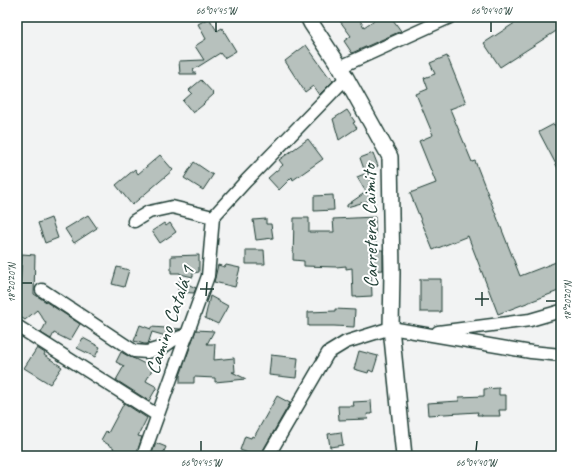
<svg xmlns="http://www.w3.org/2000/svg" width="578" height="473" viewBox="0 0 578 473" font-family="Caveat,sans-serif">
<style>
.building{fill:#b7c1bd;stroke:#1f3d34}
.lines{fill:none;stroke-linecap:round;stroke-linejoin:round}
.minor-casing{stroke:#1f3d34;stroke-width:15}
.tertiary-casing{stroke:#1f3d34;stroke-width:18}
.minor{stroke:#fff;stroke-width:12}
.tertiary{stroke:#fff;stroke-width:15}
.ticks{fill:none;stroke:#1f3d34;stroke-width:1.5}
.labels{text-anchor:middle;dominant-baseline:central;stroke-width:4;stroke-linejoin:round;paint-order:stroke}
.street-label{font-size:20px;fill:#1f3d34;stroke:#fff}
.neatline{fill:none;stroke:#1f3d34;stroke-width:1.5}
.ticks-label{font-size:10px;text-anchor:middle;fill:#1f3d34}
</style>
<rect width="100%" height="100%" fill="#f2f3f3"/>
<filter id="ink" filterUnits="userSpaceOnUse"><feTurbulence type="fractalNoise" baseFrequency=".025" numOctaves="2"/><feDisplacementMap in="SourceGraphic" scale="8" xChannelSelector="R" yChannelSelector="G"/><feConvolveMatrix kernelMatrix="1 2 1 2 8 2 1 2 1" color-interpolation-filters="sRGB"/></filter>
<g filter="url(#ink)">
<path class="building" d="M 337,17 L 358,17 L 364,27 L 379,17 L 391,17 L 401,31 L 352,53 L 344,41 L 351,36 Z
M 524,17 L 561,17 L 561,28 L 500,67 L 484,43 Z
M 209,18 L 217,31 L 222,28 L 236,51 L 224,58 L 220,53 L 193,70 L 196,74 L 180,74 L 179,61 L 204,60 L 195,46 L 206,39 L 198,24 Z
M 306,45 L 329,77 L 330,76 L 333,81 L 319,95 L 313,86 L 305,92 L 285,61 Z
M 447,56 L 466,103 L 450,109 L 472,162 L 475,161 L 520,276 L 556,262 L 561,276 L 561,278 L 557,279 L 561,290 L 498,314 L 468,236 L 433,250 L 410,193 L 436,183 L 419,141 L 433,135 L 416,94 L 428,89 L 424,78 L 435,74 L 430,63 Z
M 201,80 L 214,94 L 203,104 L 204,104 L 193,113 L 183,101 L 192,93 L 189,90 Z
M 347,110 L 355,122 L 353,123 L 357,128 L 339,140 L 333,119 Z
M 554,124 L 561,137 L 561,174 L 539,132 Z
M 308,139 L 323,159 L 293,180 L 292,177 L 279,190 L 268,178 L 283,165 L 279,160 Z
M 373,153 L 378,166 L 365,172 L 360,158 Z
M 160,155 L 173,170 L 132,205 L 116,185 L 135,169 L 138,174 Z
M 194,162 L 213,175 L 203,190 L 184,178 Z
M 369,172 L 375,204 L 372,200 L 347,207 L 347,205 L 366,192 L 357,177 Z
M 333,195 L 334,210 L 314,211 L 314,196 Z
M 88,215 L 97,228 L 74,243 L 65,229 Z
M 375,217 L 376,250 L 383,250 L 383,270 L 371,271 L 372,296 L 353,297 L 352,268 L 346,269 L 346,266 L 336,267 L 304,266 L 304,261 L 293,260 L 294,218 L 309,218 L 309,232 L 334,232 L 333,219 Z
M 51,218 L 58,238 L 45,243 L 38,223 Z
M 266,219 L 266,224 L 271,224 L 273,238 L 256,240 L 253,220 Z
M 164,223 L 166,226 L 170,223 L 176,232 L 160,243 L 152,231 Z
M 246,250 L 264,250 L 265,264 L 246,264 Z
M 22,254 L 35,255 L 34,294 L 80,324 L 70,341 L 54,333 L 51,339 L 41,333 L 46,323 L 37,310 L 25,320 L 17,315 L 17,288 L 20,290 Z
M 199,255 L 199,272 L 193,273 L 193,277 L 180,274 L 180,273 L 171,273 L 171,256 Z
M 218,265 L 225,267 L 226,265 L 240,268 L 235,287 L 214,282 Z
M 117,267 L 129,270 L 124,287 L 112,284 Z
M 420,279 L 441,279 L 441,312 L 420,312 Z
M 179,280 L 196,288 L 194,293 L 178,292 Z
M 210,296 L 228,306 L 218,324 L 205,318 Z
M 335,309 L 355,310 L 354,327 L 334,326 L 308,326 L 308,312 L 335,311 Z
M 140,325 L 151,329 L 151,327 L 181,329 L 170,333 L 166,336 L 152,332 L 148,344 L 144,344 L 134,341 Z
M 196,330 L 214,331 L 207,344 L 215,344 L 214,360 L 234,358 L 235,372 L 232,372 L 246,379 L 215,382 L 215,378 L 194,377 L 194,383 L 180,383 L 180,376 Z
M 83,338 L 100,347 L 95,357 L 77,348 Z
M 37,348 L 45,353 L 44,355 L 62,367 L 50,384 L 24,368 Z
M 359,351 L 378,356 L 373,372 L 369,370 L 368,373 L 354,369 Z
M 121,352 L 130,357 L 135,359 L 153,368 L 146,381 L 157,387 L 149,401 L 116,380 L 124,366 L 116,362 Z
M 271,355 L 298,358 L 296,378 L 269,375 Z
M 499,388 L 499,395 L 506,395 L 506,410 L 499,410 L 500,416 L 482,416 L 482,415 L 477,415 L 478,412 L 428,415 L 427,403 L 459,401 L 459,397 L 484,396 L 484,389 Z
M 277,396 L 290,403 L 262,452 L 261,456 L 256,456 L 240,450 L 245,436 L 251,438 L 252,436 L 254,437 Z
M 371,401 L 372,414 L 367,414 L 368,419 L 339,420 L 338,406 L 354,406 L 353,402 Z
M 124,403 L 147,418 L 138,436 L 142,437 L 136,456 L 108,456 L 114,448 L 101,440 L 106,431 L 108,433 Z
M 341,432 L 343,445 L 330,447 L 328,434 Z
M 156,443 L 166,447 L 162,456 L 151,456 Z"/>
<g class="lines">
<g class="minor-casing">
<path id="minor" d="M 340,67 L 450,17
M 134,221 L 149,212 L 172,207 L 213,217
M 42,290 L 134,351 L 147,352 L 163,347 L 173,340 L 187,335
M 17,326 L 157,415
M 438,332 L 530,320 L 561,311
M 143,456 L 208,276 L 213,217 L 246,181 L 346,78
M 268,456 L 328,353 L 346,342 L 391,328 L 531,352 L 561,355"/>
</g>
<g class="tertiary-casing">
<path id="tertiary" d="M 308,17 L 311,23 L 340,67 L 390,157 L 392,273 L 391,328 L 404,456"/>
</g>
<use href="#minor" class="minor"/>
<use href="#tertiary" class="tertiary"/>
</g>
</g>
<path class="ticks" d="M 216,32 L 216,22M 491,32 L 491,22M 22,283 L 32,283M 200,289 L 214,289M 206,296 L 207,282M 475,299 L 489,299M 546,301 L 556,301M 482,306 L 482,292M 201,451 L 201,441M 476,451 L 477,441"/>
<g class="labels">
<g class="street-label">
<text transform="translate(370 226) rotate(-91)">Carretera Caimito</text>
<text transform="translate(170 320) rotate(-71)">Camino Catalá 1</text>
</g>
</g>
<rect width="578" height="473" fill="none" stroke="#fff" stroke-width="44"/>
<rect x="22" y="22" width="534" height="429" class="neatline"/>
<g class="ticks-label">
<text x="216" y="14">66°04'45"W</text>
<text x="491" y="14">66°04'40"W</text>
<text transform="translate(11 283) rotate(-90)" y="4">18°20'20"N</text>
<text transform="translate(567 301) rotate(-90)" y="4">18°20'20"N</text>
<text x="201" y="466">66°04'45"W</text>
<text x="476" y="466">66°04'40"W</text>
</g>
</svg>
